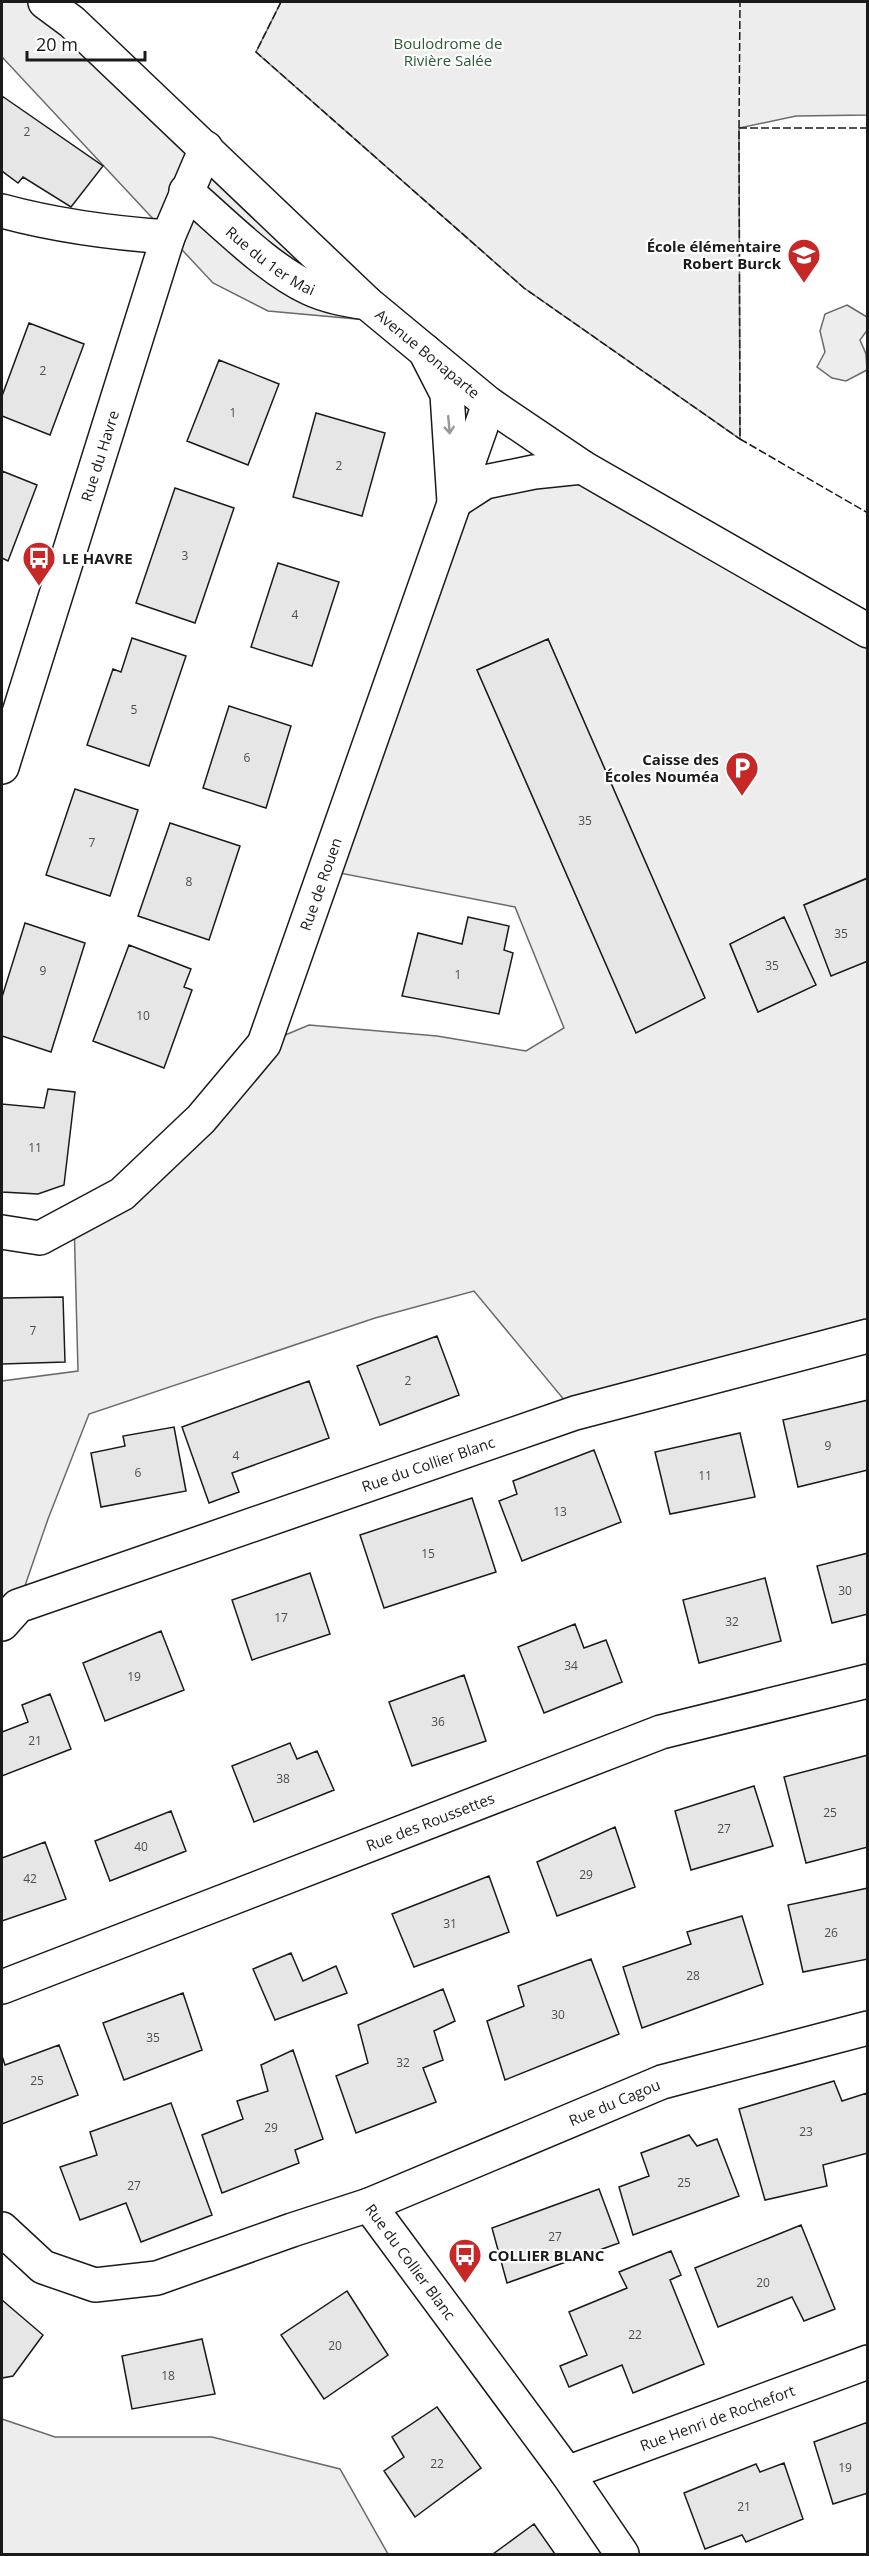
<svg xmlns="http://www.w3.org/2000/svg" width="869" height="2556" viewBox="0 0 869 2556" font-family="'Open Sans',sans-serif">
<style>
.built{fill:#ededed;stroke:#6a6a6a;stroke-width:1.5;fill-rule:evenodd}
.building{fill:#e6e6e6;stroke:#1a1a1a;stroke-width:1.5}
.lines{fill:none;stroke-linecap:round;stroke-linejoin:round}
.minor-casing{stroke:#1a1a1a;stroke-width:36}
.major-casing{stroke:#1a1a1a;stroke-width:36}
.minor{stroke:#fff;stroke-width:33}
.major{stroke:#fff;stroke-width:33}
.fence{stroke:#1a1a1a;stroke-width:1.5;stroke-dasharray:8 3;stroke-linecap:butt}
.oneway{stroke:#989898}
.labels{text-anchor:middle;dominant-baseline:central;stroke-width:4.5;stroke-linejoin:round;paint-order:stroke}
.number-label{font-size:12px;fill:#4d4d4d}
.park-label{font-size:15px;fill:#2b5a34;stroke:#fff}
.poi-label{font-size:15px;font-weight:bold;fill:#1a1a1a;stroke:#fff;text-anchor:end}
.street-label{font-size:15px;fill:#1a1a1a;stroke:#fff}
</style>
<rect width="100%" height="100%" fill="#fff"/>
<path class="built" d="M 2,2 L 45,2 L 390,322 L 268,311 L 213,283 L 2,57 Z
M 281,2 L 867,2 L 867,115 L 796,116 L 739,128 L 740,439 L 524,288 L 256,52 Z
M 847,305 L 867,317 L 868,329 L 860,340 L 866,354 L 867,370 L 846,381 L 832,378 L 817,367 L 825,352 L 820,331 L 825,314 Z
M 582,467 L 867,631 L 867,878 L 804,905 L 867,961 L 867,1336 L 575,1413 L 474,1291 L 375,1318 L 89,1414 L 48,1519 L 18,1606 L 2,1598 L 2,1381 L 78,1371 L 74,1219 L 264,1044 L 309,1025 L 437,1036 L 526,1051 L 564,1028 L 515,907 L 324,870 L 454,502 ZM 548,639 L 704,997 L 636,1032 L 477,670 ZM 784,917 L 815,985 L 758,1012 L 730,944 Z
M 2,2419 L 55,2437 L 212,2437 L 340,2469 L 388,2554 L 2,2554 Z"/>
<path class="building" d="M 2,96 L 103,166 L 71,207 L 23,177 L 18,183 L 2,171 Z
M 29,323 L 84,344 L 50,435 L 2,416 L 2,396 Z
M 219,360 L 279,384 L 248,465 L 187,441 Z
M 316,413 L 385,433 L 362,516 L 293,497 Z
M 2,471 L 37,485 L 8,561 L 2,558 Z
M 175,488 L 234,508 L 195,623 L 136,603 Z
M 278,563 L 339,582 L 312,666 L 251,647 Z
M 132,638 L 186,656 L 149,766 L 87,745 L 113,669 L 121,672 Z
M 548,639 L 705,998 L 636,1033 L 477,670 Z
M 229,706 L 291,726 L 266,808 L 203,788 Z
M 75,789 L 138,810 L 110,896 L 46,875 Z
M 170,823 L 240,846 L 209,940 L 138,916 Z
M 868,878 L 868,961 L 831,976 L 804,905 Z
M 468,917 L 509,926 L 504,950 L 513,953 L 499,1014 L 402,996 L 418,933 L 462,944 Z
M 784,917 L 816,985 L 758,1012 L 730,944 Z
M 25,923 L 85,943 L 51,1052 L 2,1036 L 2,997 Z
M 129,945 L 191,969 L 184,987 L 192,990 L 164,1068 L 93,1041 Z
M 48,1089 L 75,1092 L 64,1185 L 38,1194 L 2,1192 L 2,1104 L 44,1108 Z
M 63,1297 L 65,1362 L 2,1364 L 2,1298 Z
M 437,1336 L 459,1395 L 380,1425 L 357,1366 Z
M 309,1381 L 329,1438 L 232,1473 L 239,1492 L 209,1503 L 182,1427 Z
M 868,1400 L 868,1470 L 798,1487 L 783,1420 Z
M 174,1427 L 186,1491 L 101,1507 L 91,1453 L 125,1446 L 123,1436 Z
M 740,1433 L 755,1497 L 670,1514 L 655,1452 Z
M 594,1450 L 621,1522 L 522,1561 L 499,1501 L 517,1494 L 513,1481 Z
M 472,1498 L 496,1572 L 384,1608 L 360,1535 Z
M 868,1553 L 868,1614 L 832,1623 L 817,1566 Z
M 310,1573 L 330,1634 L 252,1660 L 232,1600 Z
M 765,1578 L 781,1641 L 699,1663 L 683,1600 Z
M 575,1624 L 584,1648 L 606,1640 L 622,1682 L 544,1713 L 518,1647 Z
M 161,1631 L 184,1690 L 105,1721 L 83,1663 Z
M 464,1675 L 486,1741 L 412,1766 L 389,1702 Z
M 50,1694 L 71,1749 L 2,1776 L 2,1732 L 28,1722 L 22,1705 Z
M 290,1743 L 297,1759 L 317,1751 L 334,1790 L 254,1822 L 232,1766 Z
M 868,1755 L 868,1847 L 806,1863 L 784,1777 Z
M 754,1786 L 773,1846 L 691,1870 L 675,1811 Z
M 171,1811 L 186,1851 L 110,1881 L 95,1841 Z
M 615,1827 L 635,1887 L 557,1916 L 537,1862 Z
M 45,1842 L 66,1899 L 2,1921 L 2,1858 Z
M 489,1876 L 509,1932 L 414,1967 L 392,1914 Z
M 868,1888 L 868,1959 L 803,1972 L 788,1905 Z
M 742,1916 L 763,1984 L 642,2028 L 623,1967 L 691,1944 L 687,1932 Z
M 291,1953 L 303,1981 L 336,1966 L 347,1993 L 275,2020 L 253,1969 Z
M 591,1959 L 619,2034 L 505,2080 L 487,2021 L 524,2006 L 518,1986 Z
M 443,1989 L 455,2021 L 434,2031 L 443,2060 L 423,2068 L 436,2102 L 356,2133 L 336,2076 L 368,2063 L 358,2025 Z
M 183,1993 L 202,2050 L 124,2080 L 103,2023 Z
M 59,2045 L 78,2095 L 2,2124 L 2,2056 L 5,2065 Z
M 293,2050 L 323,2139 L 295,2150 L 299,2163 L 222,2193 L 202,2135 L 243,2119 L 237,2101 L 268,2091 L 261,2065 Z
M 834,2081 L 842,2101 L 867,2093 L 868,2153 L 823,2165 L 827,2186 L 765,2200 L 739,2109 Z
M 171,2103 L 212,2215 L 141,2242 L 126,2203 L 80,2220 L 60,2167 L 97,2155 L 90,2132 Z
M 689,2135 L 697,2146 L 717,2139 L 739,2196 L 633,2235 L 619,2187 L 649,2176 L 641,2153 Z
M 599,2189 L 619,2243 L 507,2283 L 492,2228 Z
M 801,2225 L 835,2309 L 804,2321 L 792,2297 L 718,2327 L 695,2268 Z
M 671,2251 L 681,2275 L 670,2280 L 704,2364 L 633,2393 L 622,2365 L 569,2387 L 560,2366 L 587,2355 L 569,2312 L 627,2288 L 619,2272 Z
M 347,2291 L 388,2355 L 324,2399 L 281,2335 Z
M 2,2300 L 43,2335 L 13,2376 L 2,2378 Z
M 202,2339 L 215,2394 L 132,2409 L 122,2356 Z
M 437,2407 L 481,2468 L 415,2517 L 384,2471 L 404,2457 L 392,2437 Z
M 868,2422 L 868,2493 L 833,2504 L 814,2442 Z
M 784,2463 L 803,2519 L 746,2542 L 742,2535 L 705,2549 L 684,2493 L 756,2464 L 760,2472 Z
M 534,2524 L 555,2554 L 493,2554 Z"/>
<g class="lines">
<g class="minor-casing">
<g id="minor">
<path id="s1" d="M 186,191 C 222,222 268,269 309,288 C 328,297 348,300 367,303"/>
<path d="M 2,211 C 57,226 111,233 168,237"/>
<path d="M 425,351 L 447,394 L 454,502 L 485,482 L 534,472 L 582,467"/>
<path id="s2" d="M 2,767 L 168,237 L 206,148"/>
<path id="s3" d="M 2,1232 L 40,1238 L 122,1194 L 201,1119 L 264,1044 L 489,404"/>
<path id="s4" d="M 2,1624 L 18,1606 L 575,1413 L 868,1336"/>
<path id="s5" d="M 2,1987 L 661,1732 L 868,1681"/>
<path id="s6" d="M 369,2205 L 662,2082 L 868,2028"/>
<path id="s7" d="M 2,2229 L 43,2267 L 95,2285 L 157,2278 L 292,2230 L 369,2205 L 567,2473 L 622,2554"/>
<path id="s8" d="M 567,2473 L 868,2362"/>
</g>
</g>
<g class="major-casing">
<g id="major">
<path id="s9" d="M 45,2 L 72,22 L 367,303 L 489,404 L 582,467 L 868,631"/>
</g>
</g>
<use href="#minor" class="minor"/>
<use href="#major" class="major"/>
<path class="fence" d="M 281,2 L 256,52 L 524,288 L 740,439
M 739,128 L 740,2
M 868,128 L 739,128 L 740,439 L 868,513"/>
</g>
<defs><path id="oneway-shaft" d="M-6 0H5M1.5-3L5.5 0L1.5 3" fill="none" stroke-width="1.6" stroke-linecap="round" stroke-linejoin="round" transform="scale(1.5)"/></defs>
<use class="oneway" href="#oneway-shaft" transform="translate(449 425) rotate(85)"/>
<defs>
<g id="school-pin" transform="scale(1.725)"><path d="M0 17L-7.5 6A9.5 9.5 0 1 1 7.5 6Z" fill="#c62828" stroke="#fff"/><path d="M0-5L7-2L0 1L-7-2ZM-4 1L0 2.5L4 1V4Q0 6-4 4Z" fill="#fff"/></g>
<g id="bus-pin" transform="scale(1.725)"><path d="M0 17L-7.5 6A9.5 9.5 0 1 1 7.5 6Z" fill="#c62828" stroke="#fff"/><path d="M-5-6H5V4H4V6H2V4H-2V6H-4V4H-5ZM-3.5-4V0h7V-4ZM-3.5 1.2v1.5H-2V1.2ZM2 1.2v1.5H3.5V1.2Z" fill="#fff"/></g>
<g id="parking-pin" transform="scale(1.725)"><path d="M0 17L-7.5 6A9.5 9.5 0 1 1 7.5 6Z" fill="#c62828" stroke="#fff"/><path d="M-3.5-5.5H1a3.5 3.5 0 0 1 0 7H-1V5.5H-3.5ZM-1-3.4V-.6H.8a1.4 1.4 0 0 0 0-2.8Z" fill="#fff"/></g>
</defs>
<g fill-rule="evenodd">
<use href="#school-pin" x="804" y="255"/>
<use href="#bus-pin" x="39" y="558"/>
<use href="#parking-pin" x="742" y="768"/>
<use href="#bus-pin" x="465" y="2255"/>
</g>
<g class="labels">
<g class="number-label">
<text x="27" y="131">2</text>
<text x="43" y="370">2</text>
<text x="233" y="412">1</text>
<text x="339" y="465">2</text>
<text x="185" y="555">3</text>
<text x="295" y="614">4</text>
<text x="134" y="709">5</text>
<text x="247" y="757">6</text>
<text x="585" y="820">35</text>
<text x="92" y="842">7</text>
<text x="189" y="881">8</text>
<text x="841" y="933">35</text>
<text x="772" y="965">35</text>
<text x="43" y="970">9</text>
<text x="458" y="974">1</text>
<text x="143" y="1015">10</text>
<text x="35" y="1147">11</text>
<text x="33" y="1330">7</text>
<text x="408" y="1380">2</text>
<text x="828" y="1445">9</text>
<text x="236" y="1455">4</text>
<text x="138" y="1472">6</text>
<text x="705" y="1475">11</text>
<text x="560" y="1511">13</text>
<text x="428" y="1553">15</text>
<text x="845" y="1590">30</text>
<text x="281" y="1617">17</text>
<text x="732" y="1621">32</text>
<text x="571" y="1665">34</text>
<text x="134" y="1676">19</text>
<text x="438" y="1721">36</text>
<text x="35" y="1740">21</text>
<text x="283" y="1778">38</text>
<text x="830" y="1812">25</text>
<text x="724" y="1828">27</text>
<text x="141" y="1846">40</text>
<text x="586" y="1874">29</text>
<text x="30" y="1878">42</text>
<text x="450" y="1923">31</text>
<text x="831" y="1932">26</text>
<text x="693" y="1975">28</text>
<text x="558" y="2014">30</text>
<text x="153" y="2037">35</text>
<text x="403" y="2062">32</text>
<text x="37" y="2080">25</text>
<text x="271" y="2127">29</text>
<text x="806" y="2131">23</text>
<text x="684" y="2182">25</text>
<text x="134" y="2185">27</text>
<text x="555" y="2236">27</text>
<text x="763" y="2282">20</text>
<text x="635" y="2334">22</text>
<text x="335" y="2345">20</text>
<text x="168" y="2375">18</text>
<text x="437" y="2463">22</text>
<text x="845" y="2467">19</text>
<text x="744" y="2506">21</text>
</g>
<g class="park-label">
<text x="448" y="43">Boulodrome de<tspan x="448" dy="17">Rivière Salée</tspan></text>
</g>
<g class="poi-label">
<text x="781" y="246">École élémentaire<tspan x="781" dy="17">Robert Burck</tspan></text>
<text x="62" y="558" text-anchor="start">LE HAVRE</text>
<text x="719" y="759">Caisse des<tspan x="719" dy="17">Écoles Nouméa</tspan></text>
<text x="488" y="2255" text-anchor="start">COLLIER BLANC</text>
</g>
<g class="street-label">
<text stroke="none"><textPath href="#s1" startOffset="110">Rue du 1er Mai</textPath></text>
<text stroke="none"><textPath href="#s9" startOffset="520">Avenue Bonaparte</textPath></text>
<text stroke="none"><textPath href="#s2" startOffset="326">Rue du Havre</textPath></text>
<text stroke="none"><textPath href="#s3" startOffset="508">Rue de Rouen</textPath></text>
<text stroke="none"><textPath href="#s4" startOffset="458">Rue du Collier Blanc</textPath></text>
<text stroke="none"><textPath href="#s5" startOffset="459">Rue des Roussettes</textPath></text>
<text stroke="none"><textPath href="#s6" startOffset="266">Rue du Cagou</textPath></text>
<text stroke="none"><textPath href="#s7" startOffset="468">Rue du Collier Blanc</textPath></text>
<text stroke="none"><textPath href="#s8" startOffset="160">Rue Henri de Rochefort</textPath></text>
</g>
</g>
<rect width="869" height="2556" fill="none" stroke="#1a1a1a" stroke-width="6"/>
<path d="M27 51v9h118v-9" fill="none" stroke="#1a1a1a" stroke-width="3"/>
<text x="36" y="51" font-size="18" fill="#1a1a1a" stroke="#ffffff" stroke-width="4.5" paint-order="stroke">20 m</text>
</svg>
